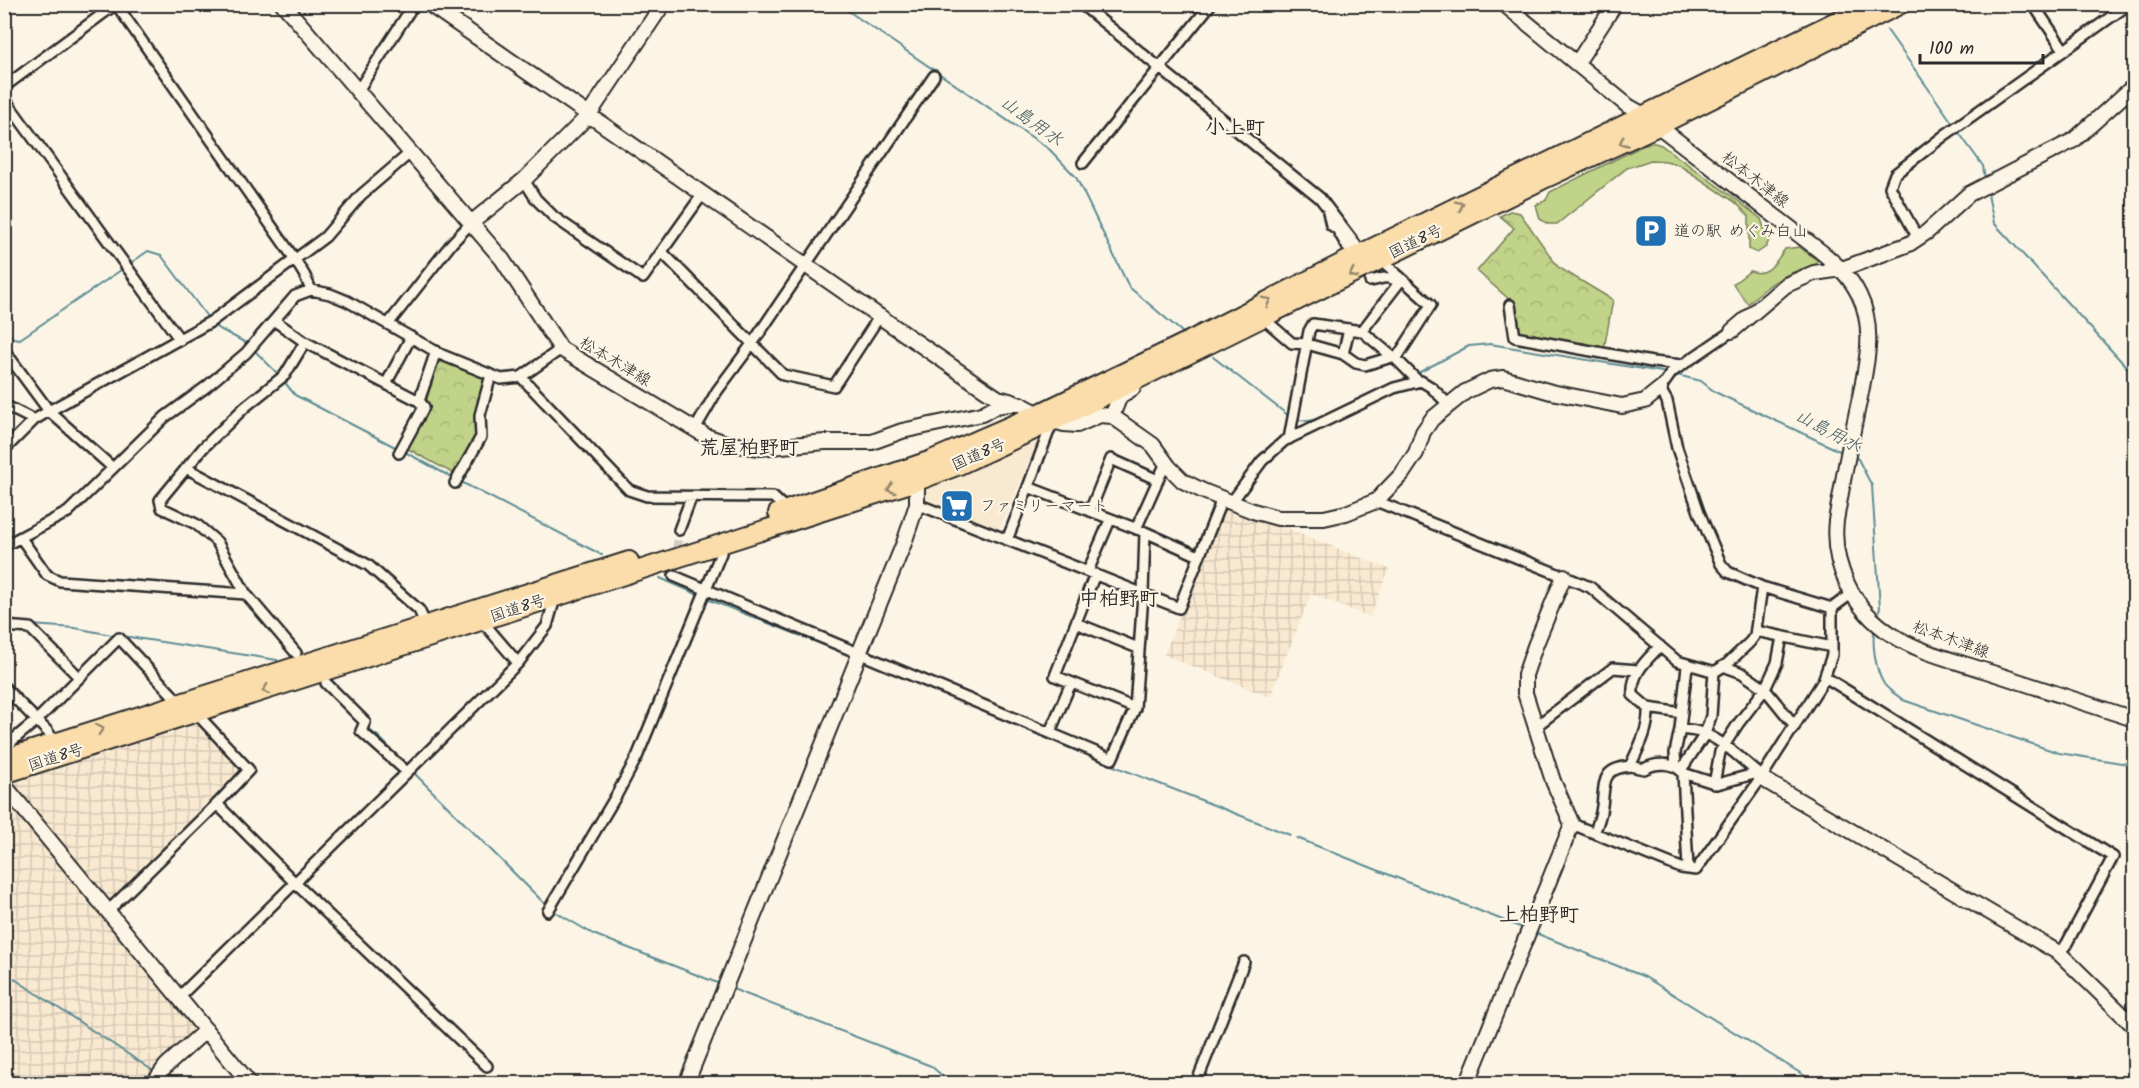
<svg xmlns="http://www.w3.org/2000/svg" width="2139" height="1088" viewBox="0 0 2139 1088" font-family="Kalam,'Klee One',sans-serif">
<style>
.built{fill:#f9e9d1}
.industrial{fill:url(#industrial-grid)}
.grass{fill:#c1d388;stroke:#767f5a;stroke-width:1.5}
.park{fill:url(#park-crowns);stroke:#767f5a;stroke-width:1.5}
.lines{fill:none;stroke-linecap:round;stroke-linejoin:round}
.stream{stroke:#5d8c95;stroke-width:2}
.street-tunnel{stroke:#d2cdc0;stroke-width:9;stroke-dasharray:9 4.5;stroke-linecap:butt}
.street-casing{stroke:#2b2b2b;stroke-width:14}
.secondary-casing{stroke:#2b2b2b;stroke-width:18}
.highway-casing{stroke:#2b2b2b;stroke-width:22}
.street{stroke:#fcf5e5;stroke-width:9}
.secondary{stroke:#fcf5e5;stroke-width:14}
.highway{stroke:#faddab;stroke-width:18}
.oneway{stroke:#92846b}
.labels{text-anchor:middle;dominant-baseline:central;stroke-width:4.5;stroke-linejoin:round;paint-order:stroke}
.street-label{font-size:16px;fill:#2b2b2b;stroke:#fcf5e5}
.poi-label{font-size:16px;fill:#2b2b2b;stroke:#fcf5e5;text-anchor:start}
.water-label{font-size:18px;font-style:italic;fill:#445c60;stroke:#fcf5e5}
.quarter-label{font-size:20px;font-weight:bold;fill:#2b2b2b;stroke:#fcf5e5}
</style>
<defs>
<pattern id="industrial-grid" width="8" height="8" patternUnits="userSpaceOnUse" patternTransform="scale(1.5)"><rect width="8" height="8" fill="#f9e9d1"/><path d="M0 4h8M4 0v8" fill="none" stroke="#d6c8b4"/></pattern>
<pattern id="park-crowns" width="20" height="18" patternUnits="userSpaceOnUse" patternTransform="scale(1.5)"><rect width="20" height="18" fill="#c1d388"/><path d="M2 6a3 3 0 1 1 6 0M12 15a3 3 0 1 1 6 0" fill="none" stroke="#a6b576"/></pattern>
</defs>
<rect width="100%" height="100%" fill="#fcf5e5"/>
<filter id="ink" filterUnits="userSpaceOnUse"><feTurbulence type="fractalNoise" baseFrequency=".0167" numOctaves="2"/><feDisplacementMap in="SourceGraphic" scale="12" xChannelSelector="R" yChannelSelector="G"/><feConvolveMatrix kernelMatrix="1 2 1 2 8 2 1 2 1" color-interpolation-filters="sRGB"/></filter>
<g filter="url(#ink)">
<path class="built" d="M 1041,435 L 999,531 L 924,500 L 923,483 Z"/>
<path class="industrial" d="M 1224,503 L 1389,569 L 1370,617 L 1311,594 L 1270,697 L 1164,655 Z
M 199,724 L 243,770 L 111,902 L 105,903 L 14,789 L 13,783 Z
M 4,793 L 195,1025 L 191,1036 L 148,1083 L 5,1083 Z"/>
<path class="grass" d="M 1648,143 L 1655,143 L 1661,145 L 1737,200 L 1761,219 L 1767,236 L 1770,238 L 1766,247 L 1757,253 L 1749,249 L 1749,216 L 1735,202 L 1679,165 L 1666,161 L 1651,160 L 1627,168 L 1557,224 L 1548,224 L 1540,219 L 1536,205 L 1546,200 L 1550,192 Z
M 1799,247 L 1817,260 L 1816,265 C 1787,272 1770,282 1748,304 L 1733,284 L 1750,271 C 1769,278 1775,262 1785,249 Z"/>
<path class="park" d="M 1510,211 L 1520,213 L 1558,267 L 1613,300 L 1604,349 L 1521,335 L 1517,332 L 1511,301 L 1477,271 L 1514,228 L 1500,216 Z
M 439,359 L 488,379 L 475,426 L 478,433 L 456,475 L 406,448 L 428,404 L 427,398 Z"/>
<g class="lines">
<path class="stream" d="M 838,4 L 1049,149 L 1076,177 L 1129,287 L 1182,332
M 1887,30 L 1954,125
M 1957,130 L 1983,166 L 1985,179
M 1987,190 L 1994,223 L 2134,375
M 128,265 L 148,251 L 161,255 L 208,318
M 214,326 L 250,345
M 4,328 L 13,338 L 20,339 L 124,268
M 253,349 L 279,375
M 1213,357 L 1289,416
M 1420,372 L 1469,346 L 1490,344 L 1668,373
M 1673,374 L 1701,381 L 1715,392 L 1844,453
M 282,379 L 295,395 L 397,448
M 1298,420 L 1309,421 L 1325,417
M 405,452 L 451,477
M 1852,456 L 1858,459 L 1872,486 L 1880,607 L 1878,617
M 461,482 L 602,555
M 660,578 L 699,595
M 707,599 L 852,656
M 31,625 L 75,628 L 117,636
M 1875,628 C 1871,642 1876,672 1884,684 C 1888,690 1897,695 1903,700 L 2059,753 L 2134,765
M 123,636 L 277,660
M 863,660 L 1079,752
M 325,690 L 361,725
M 366,728 L 378,736 L 408,767
M 1091,757 L 1290,835
M 412,771 L 548,907
M 1297,838 L 1525,929
M 552,910 L 593,934 L 720,984
M 1533,932 L 1645,977 L 1818,1084
M 4,972 L 155,1072
M 730,988 L 931,1066 L 945,1078 L 944,1084
M 165,1079 L 173,1084"/>
<path class="street-tunnel" d="M 674,576 L 679,530"/>
<g class="street-casing">
<path id="street" d="M 116,4 L 296,261 L 305,276 L 311,290
M 1081,4 L 1320,198 L 1362,253
M 2033,4 L 2064,50
M 4,87 L 116,4
M 357,92 L 414,4
M 4,98 L 180,340
M 1083,163 L 1211,4
M 524,180 L 536,199 L 554,217 L 643,278 L 702,195
M 1328,212 L 1331,225 L 1337,229 L 1348,248
M 1918,238 L 1890,187 L 1895,174 L 1945,135 L 2125,7 L 2134,6
M 663,253 L 783,375 L 834,386 L 879,317
M 1381,260 L 1431,305 L 1396,359 L 1418,381
M 1370,281 C 1382,279 1389,274 1399,283
M 1510,305 L 1515,337 L 1652,362 L 1683,365
M 1263,318 L 1292,343 L 1307,344 L 1343,354 L 1356,363 L 1365,365 L 1392,357 L 1396,359
M 275,321 L 305,342 L 285,375 L 245,407 L 203,448 L 160,500 L 162,508 L 196,524 L 217,542 L 246,594 L 296,653
M 389,323 L 452,243 L 471,223
M 1362,331 L 1394,358
M 1732,331 L 1672,372 L 1660,389 L 1667,401 L 1677,448 L 1699,512 L 1721,564 L 1728,572 L 1762,587 L 1832,608
M 305,342 L 419,401 L 436,351
M 4,350 L 49,411 L 113,468
M 1343,354 L 1349,329
M 521,377 L 629,490 L 647,496 L 773,497 L 787,510
M 386,384 L 411,337
M 4,405 L 34,420
M 695,429 L 717,391 L 752,344 L 934,76
M 1289,439 L 1309,331 L 1313,324 L 1362,331 L 1402,279
M 4,450 L 34,420 L 49,411 L 212,321 L 325,237 L 361,195 L 410,153
M 399,453 L 424,407 L 419,401
M 186,468 L 368,565 L 419,610 L 426,625
M 455,483 L 481,437 L 480,415 L 491,375
M 1376,501 L 1590,587 L 1677,661 L 1712,671 L 1716,671 L 1727,664 L 1750,642 L 1755,635 L 1762,587
M 1231,503 L 1262,461 L 1284,441 L 1394,388 L 1421,381 L 1431,387 L 1448,404
M 917,504 L 1179,608 L 1222,499
M 1090,511 L 1111,459 L 1158,480 L 1166,463
M 1136,529 L 1158,480
M 679,530 L 691,498
M 1145,532 L 1199,556
M 21,538 L 47,575 L 60,581 L 246,594
M 1007,540 L 1028,487
M 4,546 L 68,512 L 165,417 L 206,387 L 246,353 L 295,296 L 311,290 L 330,294 L 347,301 L 442,355 L 501,379 L 521,377 L 561,349
M 1088,571 L 1110,520
M 1095,574 L 1055,676 L 1135,708
M 674,576 L 1112,759 L 1135,708 L 1143,594 L 1145,532 L 1028,487 L 1052,423
M 1832,608 L 1851,594
M 482,621 L 518,663
M 1076,623 L 1138,648
M 4,626 L 30,628 L 79,677
M 1756,631 L 1832,647
M 1723,666 L 1742,673 L 1765,689 L 1795,726
M 1825,677 L 2113,857 L 2066,945 L 2059,953
M 326,683 L 365,722 L 361,731 L 407,772
M 4,687 L 48,732 L 55,743
M 1648,708 L 1682,713
M 196,713 L 249,770 L 217,804
M 1535,727 L 1613,668 L 1638,670
M 1680,729 C 1686,730 1693,730 1699,732 C 1721,738 1741,759 1758,773 L 1761,778
M 1050,732 L 1071,683
M 11,757 L 9,746 L 13,740 L 37,720 L 119,638 L 180,703
M 1630,766 L 1644,769 C 1656,762 1674,762 1683,773 L 1688,868
M 1676,767 L 1675,753 L 1680,729 L 1687,666
M 1681,770 L 1705,734 L 1711,716 L 1714,671
M 1683,773 L 1717,784 L 1758,773
M 1714,784 L 1720,752 L 1738,724 L 1765,689 L 1777,663 L 1782,637
M 1572,824 L 1681,868 L 1696,870 L 1761,778 L 1823,681 L 1832,655 L 1832,608
M 1594,833 C 1598,824 1601,815 1602,806 C 1605,782 1601,769 1630,766 C 1639,747 1649,730 1648,708 L 1633,695 C 1631,673 1646,661 1660,646
M 108,911 L 217,804 L 295,883 L 487,1066
M 548,911 L 616,796 L 637,757 L 721,553 L 718,545
M 179,997 L 518,663 L 547,626 L 555,598
M 1196,1084 L 1244,962"/>
</g>
<g class="secondary-casing">
<path id="secondary" d="M 283,4 L 502,259 L 561,349 L 706,436 L 729,444 L 760,448 L 825,442 L 872,442 L 902,431 L 982,414 L 996,406 L 1009,404 L 1020,404 L 1053,421 L 1064,424 L 1077,425 L 1100,415 L 1112,416 L 1153,445 L 1169,467 L 1183,481 L 1203,491 L 1253,511 L 1278,518 L 1324,518 L 1346,513 L 1376,501 L 1402,474 L 1416,453 L 1423,432 L 1432,419 L 1465,392 L 1490,380 L 1503,378 L 1551,392 L 1622,406 L 1645,401 L 1660,389
M 429,4 L 977,384 L 998,398 L 1013,402
M 1504,4 L 1628,106 L 1644,115 L 1820,251 C 1836,264 1850,276 1859,295 C 1875,327 1867,363 1860,397 C 1854,425 1848,453 1843,481 C 1841,494 1838,508 1836,521 C 1831,565 1854,610 1891,634 C 1918,652 1953,660 1983,670 C 2034,686 2084,703 2134,719
M 1577,63 L 1615,4
M 471,223 L 524,180 L 588,116 L 663,4
M 1732,331 L 1786,285 L 1814,273 L 1842,269 L 1909,244 L 1927,232 L 1969,194 L 2074,140 L 2134,86
M 1112,416 L 1120,396 L 1133,388
M 858,656 L 904,543 L 917,504 L 917,481
M 1761,778 L 2059,953 L 2134,1026
M 4,785 L 250,1084
M 153,1084 L 166,1066 L 206,1030
M 686,1084 L 857,660
M 1467,1084 L 1572,824 L 1553,781 L 1525,693 L 1525,675 L 1535,646 L 1564,576"/>
</g>
<g class="highway-casing">
<path id="highway" d="M 778,513 L 929,461 L 1040,413 L 1187,342 L 1362,253 L 1871,4
M 4,759 L 629,561
M 4,774 L 817,513 L 917,481 L 959,465 L 1053,421 L 1548,177 L 1658,126 L 1901,4"/>
</g>
<use href="#street" class="street"/>
<use href="#secondary" class="secondary"/>
<use href="#highway" class="highway"/>
</g>
<defs><path id="oneway-chevron" d="M-2-3.5L2.5 0L-2 3.5" fill="none" stroke-width="1.6" stroke-linecap="round" stroke-linejoin="round" transform="scale(1.5)"/></defs>
<g class="oneway">
<use href="#oneway-chevron" transform="translate(1623 142) rotate(155)"/>
<use href="#oneway-chevron" transform="translate(1460 205) rotate(-26)"/>
<use href="#oneway-chevron" transform="translate(1353 274) rotate(153)"/>
<use href="#oneway-chevron" transform="translate(1267 301) rotate(-27)"/>
<use href="#oneway-chevron" transform="translate(891 489) rotate(162)"/>
<use href="#oneway-chevron" transform="translate(266 690) rotate(162)"/>
<use href="#oneway-chevron" transform="translate(100 729) rotate(-18)"/>
</g>
</g>
<defs>
<g id="parking-square" transform="scale(1.725)"><rect x="-9" y="-9" width="18" height="18" rx="4" fill="#1f6fb2" stroke="#fcf5e5"/><path d="M-3.5-5.5H1a3.5 3.5 0 0 1 0 7H-1V5.5H-3.5ZM-1-3.4V-.6H.8a1.4 1.4 0 0 0 0-2.8Z" fill="#fff"/></g>
<g id="supermarket-square" transform="scale(1.725)"><rect x="-9" y="-9" width="18" height="18" rx="4" fill="#1f6fb2" stroke="#fcf5e5"/><path d="M-6-5.5h2.5l.6 2H6L4.5 2H-2.5L-4.4-4H-6ZM-1.5 3.2a1.3 1.3 0 1 0 .1 0ZM3 3.2a1.3 1.3 0 1 0 .1 0Z" fill="#fff"/></g>
</defs>
<g fill-rule="evenodd">
<use href="#parking-square" x="1651" y="231"/>
<use href="#supermarket-square" x="957" y="506"/>
</g>
<g class="labels">
<g class="street-label">
<text transform="translate(1755 180) rotate(38)">松本木津線</text>
<text transform="translate(1416 242) rotate(-26)">国道8号</text>
<text transform="translate(615 362) rotate(31)">松本木津線</text>
<text transform="translate(979 455) rotate(-24)">国道8号</text>
<text transform="translate(518 609) rotate(-18)">国道8号</text>
<text transform="translate(1951 640) rotate(20)">松本木津線</text>
<text transform="translate(56 758) rotate(-18)">国道8号</text>
</g>
<g class="poi-label">
<text x="1674" y="231">道の駅 めぐみ白山</text>
<text x="980" y="506">ファミリーマート</text>
</g>
<g class="water-label">
<text transform="translate(1031 122) rotate(36)">山島用水</text>
<text transform="translate(1828 432) rotate(28)">山島用水</text>
</g>
<g class="quarter-label">
<text x="1235" y="129">小上町</text>
<text x="749" y="449">荒屋柏野町</text>
<text x="1119" y="600">中柏野町</text>
<text x="1539" y="916">上柏野町</text>
</g>
</g>
<rect width="2139" height="1088" fill="none" stroke="#fcf5e5" stroke-width="24"/>
<rect x="12" y="12" width="2115" height="1064" fill="none" stroke="#2b2b2b" stroke-width="2" filter="url(#ink)"/>
<path d="M1920 54v9h123v-9" fill="none" stroke="#2b2b2b" stroke-width="3"/>
<text x="1929" y="54" font-size="18" fill="#2b2b2b" stroke="#fcf5e5" stroke-width="4.5" paint-order="stroke">100 m</text>
</svg>
